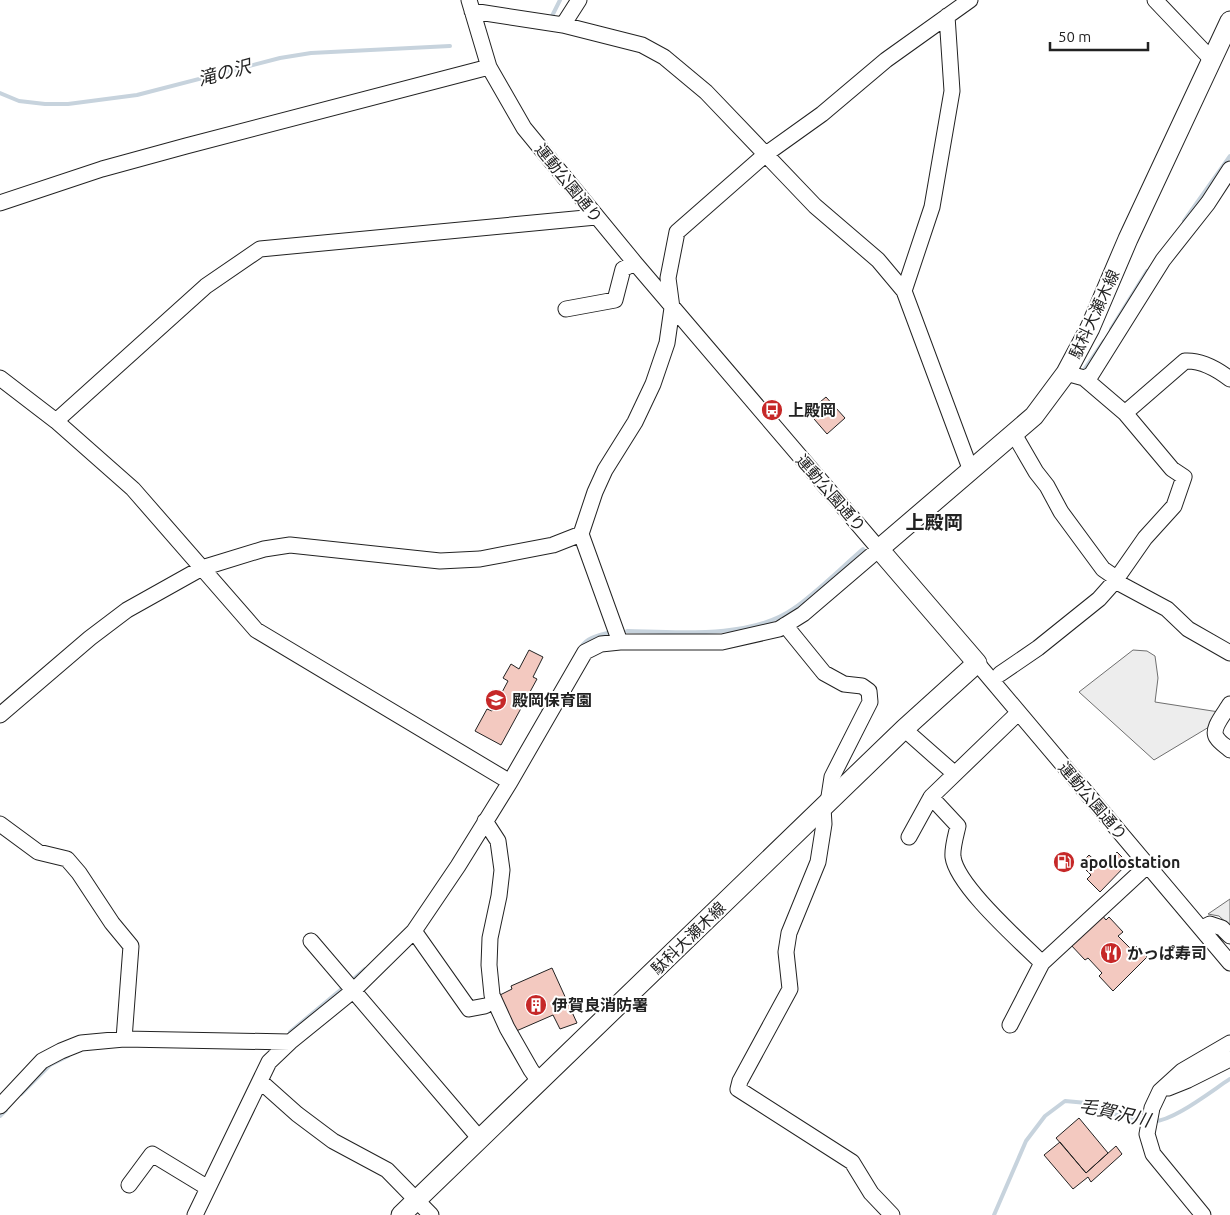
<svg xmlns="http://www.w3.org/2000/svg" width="1230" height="1215" viewBox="0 0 1230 1215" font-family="Ubuntu,'Noto Sans JP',sans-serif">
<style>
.parking{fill:#ededed;stroke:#6f6f6f}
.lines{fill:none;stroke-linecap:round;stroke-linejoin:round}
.stream{stroke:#c7d3dd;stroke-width:4}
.building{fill:#f3c9c0;stroke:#222}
.minor-casing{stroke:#222;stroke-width:17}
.major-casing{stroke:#222;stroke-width:21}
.minor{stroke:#fff;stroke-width:15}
.major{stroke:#fff;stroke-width:19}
.labels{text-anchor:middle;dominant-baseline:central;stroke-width:4;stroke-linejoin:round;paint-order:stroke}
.street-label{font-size:16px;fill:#222;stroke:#fff}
.poi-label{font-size:16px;font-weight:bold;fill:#222;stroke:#fff;text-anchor:start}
.water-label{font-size:18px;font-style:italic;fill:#222;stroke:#fff}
.quarter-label{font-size:19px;font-weight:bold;fill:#222;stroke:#fff}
</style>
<rect width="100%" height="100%" fill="#fff"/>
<path class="parking" d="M 1133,650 L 1147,651 L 1155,656 L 1158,678 L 1155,702 L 1219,712 L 1209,727 L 1154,760 L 1079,692 Z
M 1230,899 L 1230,926 L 1219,916 L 1208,914 Z"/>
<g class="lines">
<path class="stream" d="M 552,16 L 560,0
M 0,93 L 19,101 L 45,104 L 68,104 L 137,95 L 280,58 L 311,53 L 450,46
M 1184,221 L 1230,156
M 1111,329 L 1147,271
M 1084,370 L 1104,341
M 627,631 C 676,632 751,639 793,609 C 816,593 841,568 863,549
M 581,647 C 587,637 600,635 611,632
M 543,709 L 551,696
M 349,983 L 365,969
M 290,1032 L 344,987
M 21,1094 L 50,1065 L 68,1056
M 0,1116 L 6,1110
M 1152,1121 C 1170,1124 1214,1089 1230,1079
M 994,1215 L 1026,1141 L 1045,1116 L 1065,1101 L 1087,1103 L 1117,1115 L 1145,1120"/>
</g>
<path class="building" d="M 826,397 L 845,418 L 827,434 L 808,412 Z
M 529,650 L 543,657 L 533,677 L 537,679 L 501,745 L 475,731 L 487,709 L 492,711 L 508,681 L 503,678 L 511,664 L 519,669 Z
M 1117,852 L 1128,863 L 1100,892 L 1087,879 L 1091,875 L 1080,864 L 1089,855 L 1102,867 Z
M 1101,914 L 1106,920 L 1109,917 L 1123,932 L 1118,936 L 1131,949 L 1135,945 L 1147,957 L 1113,991 L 1099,976 L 1102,973 L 1088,958 L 1085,960 L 1070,944 Z
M 552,968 L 577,1023 L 560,1029 L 553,1015 L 514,1032 L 498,996 L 512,989 L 511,986 Z
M 1079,1118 L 1108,1153 L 1086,1173 L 1056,1138 Z
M 1060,1142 L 1086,1173 L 1116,1146 L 1122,1154 L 1091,1182 L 1088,1177 L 1073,1189 L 1044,1155 Z"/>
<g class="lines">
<g class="minor-casing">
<path id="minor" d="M 1155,0 L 1213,61
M 472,11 L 563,25 L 642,45 L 664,57 L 706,92 L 815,206 L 878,260 L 904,291 L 971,471
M 563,25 L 579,0
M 0,203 L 102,169 L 186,146 L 489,67
M 904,291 L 932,207 L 952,91 L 947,16
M 566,309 L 615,300 L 623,269 L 635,263
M 1066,373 L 1084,378 L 1091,375 L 1163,260 L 1208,203 L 1230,169
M 0,378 L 56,421 L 133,489 L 256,630 L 510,782
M 1084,378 L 1125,413 L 1172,469 L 1184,477 L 1174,506 L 1145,538 L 1115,581
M 1125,413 L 1185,361 C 1202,360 1217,369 1230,379
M 56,421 L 206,286 L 260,249 L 596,217
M 1014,434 L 1036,472 L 1047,486 L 1061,512 L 1103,569 L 1116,578
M 785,625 L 824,673 L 844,684 L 862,686 L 869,691 L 870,702 L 832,777 L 828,803
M 620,642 L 581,534 L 595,492 L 605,470 L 635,422 L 653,384 L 667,343 L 672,308 L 668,278 L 677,232 L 766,154 L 822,114 L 886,60 L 970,0
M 977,663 L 1230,963
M 1000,674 L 1038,648 L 1099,599 L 1115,581 L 1167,609 L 1188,629 L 1230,653
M 1230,704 C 1225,713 1210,729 1217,738 C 1220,743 1226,746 1230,750
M 0,715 L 90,638 L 127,610 L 202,568 L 264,549 L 290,545 L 440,561 L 480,559 L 553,545 L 581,534
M 904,729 L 955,774
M 823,808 L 824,824 L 818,862 L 789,933 L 786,952 L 790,989 L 740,1081 L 738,1089 L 852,1162 L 871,1193 L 892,1215
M 485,821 L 498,841 L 502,870 L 499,896 L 490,938 L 489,965 L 492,995 L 507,1028 L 531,1070 L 539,1081
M 0,824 L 38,852 L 67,859 L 79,873 L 112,923 L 131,946 L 124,1039
M 909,837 L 931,797
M 1202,928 L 1210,924 L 1222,928 L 1230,936
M 414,931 L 469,1009 L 485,1006
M 311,941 L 480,1139
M 1042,963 L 1148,865
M 1010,1025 L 1042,963 C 1020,941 957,886 953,857 C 952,848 956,835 958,826 L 931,797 L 1018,713
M 260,1081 L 297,1114 L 333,1141 L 387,1170 L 431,1215
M 1168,1088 L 1188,1080 L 1230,1059
M 0,1106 L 42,1061 L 61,1051 L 81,1043 L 124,1039 L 290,1042
M 129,1185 L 152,1154 L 208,1188
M 195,1215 L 269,1062 L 290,1042 L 354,990 L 414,931 L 458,866 L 510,782 L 585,652 L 601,644 L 620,642 L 722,642 L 779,629 L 803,614 L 879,549 L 635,263 L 524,128 L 489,67 L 469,0
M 1203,1215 L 1153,1154 L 1147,1134 L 1152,1108 L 1160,1091 L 1182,1071 L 1230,1043"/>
</g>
<g class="major-casing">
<path id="major" d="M 401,1215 L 904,729 L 977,663 L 879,549 L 1034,416 L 1066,373 L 1090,328 L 1128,239 L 1230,21"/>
</g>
<use href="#minor" class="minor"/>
<use href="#major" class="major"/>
</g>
<defs>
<g id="bus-disc" transform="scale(1.125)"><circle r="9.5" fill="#c62828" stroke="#fff"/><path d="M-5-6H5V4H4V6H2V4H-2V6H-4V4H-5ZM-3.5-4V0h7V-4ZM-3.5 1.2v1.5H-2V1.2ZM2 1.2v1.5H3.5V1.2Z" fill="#fff"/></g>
<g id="school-disc" transform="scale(1.125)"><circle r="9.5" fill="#c62828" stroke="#fff"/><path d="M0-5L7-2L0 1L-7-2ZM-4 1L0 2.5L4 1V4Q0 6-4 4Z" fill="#fff"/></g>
<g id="fuel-disc" transform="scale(1.125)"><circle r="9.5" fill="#c62828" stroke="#fff"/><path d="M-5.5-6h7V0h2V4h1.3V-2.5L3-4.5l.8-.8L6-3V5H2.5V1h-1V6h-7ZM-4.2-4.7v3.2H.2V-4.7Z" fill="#fff"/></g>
<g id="restaurant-disc" transform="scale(1.125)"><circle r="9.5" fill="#c62828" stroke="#fff"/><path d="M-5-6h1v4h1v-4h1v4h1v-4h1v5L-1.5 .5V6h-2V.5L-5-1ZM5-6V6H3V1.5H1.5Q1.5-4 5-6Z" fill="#fff"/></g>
<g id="building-disc" transform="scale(1.125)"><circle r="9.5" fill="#c62828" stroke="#fff"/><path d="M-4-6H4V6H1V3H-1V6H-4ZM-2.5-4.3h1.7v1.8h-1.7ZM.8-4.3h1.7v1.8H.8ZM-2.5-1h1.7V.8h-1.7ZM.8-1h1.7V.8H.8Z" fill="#fff"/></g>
</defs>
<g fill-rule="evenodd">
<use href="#bus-disc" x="772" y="410"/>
<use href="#school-disc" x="496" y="700"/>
<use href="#fuel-disc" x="1064" y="862"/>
<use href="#restaurant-disc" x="1111" y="953"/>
<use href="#building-disc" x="536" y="1005"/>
</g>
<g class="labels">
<g class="street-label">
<text transform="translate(569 183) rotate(51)">運動公園通り</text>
<text transform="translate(1094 314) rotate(-65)">駄科大瀬木線</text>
<text transform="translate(831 493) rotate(49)">運動公園通り</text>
<text transform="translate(1093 801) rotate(50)">運動公園通り</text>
<text transform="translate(688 938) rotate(-44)">駄科大瀬木線</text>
</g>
<g class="poi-label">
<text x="788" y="410">上殿岡</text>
<text x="512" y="700">殿岡保育園</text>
<text x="1080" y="862">apollostation</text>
<text x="1127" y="953">かっぱ寿司</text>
<text x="552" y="1005">伊賀良消防署</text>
</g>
<g class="water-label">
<text transform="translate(224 72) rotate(-15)">滝の沢</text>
<text transform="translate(1115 1112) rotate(13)">毛賀沢川</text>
</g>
<g class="quarter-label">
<text x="934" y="522">上殿岡</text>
</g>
</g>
<path d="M1050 42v8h98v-8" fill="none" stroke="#222222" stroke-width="2.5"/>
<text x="1058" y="42" font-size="15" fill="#222222" stroke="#ffffff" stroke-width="4" paint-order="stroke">50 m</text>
</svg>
